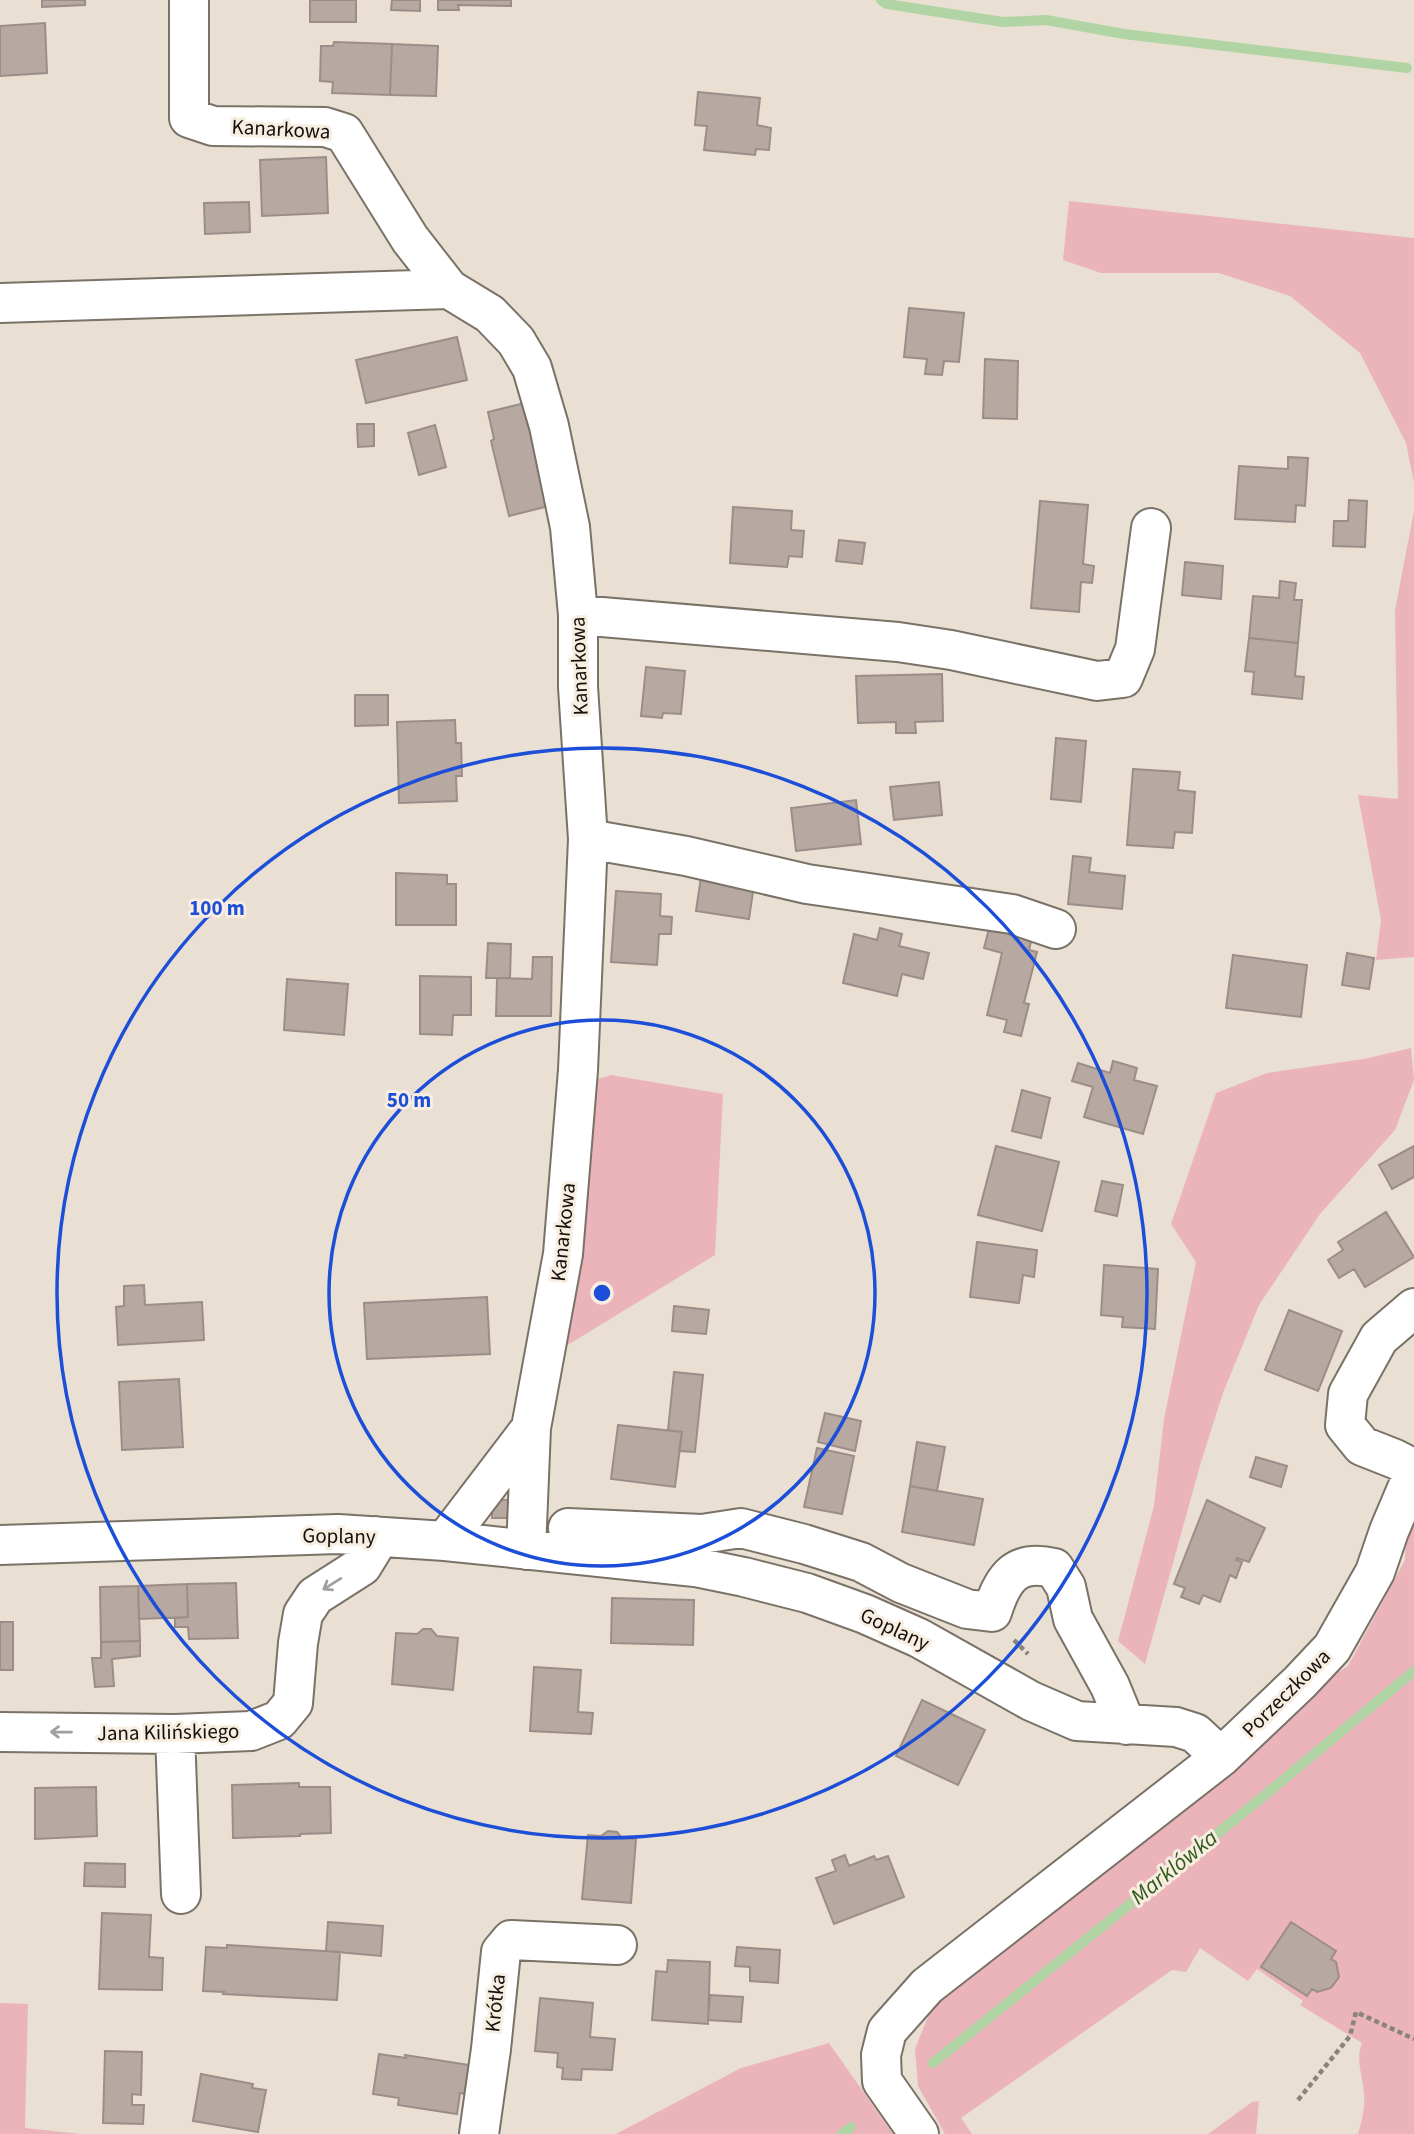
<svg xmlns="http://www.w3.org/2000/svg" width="1414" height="2134" viewBox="0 0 1414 2134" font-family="'Source Sans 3',sans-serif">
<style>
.green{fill:#ebb4bb}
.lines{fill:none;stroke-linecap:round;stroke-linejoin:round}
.stream{stroke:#b0d4a3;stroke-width:10}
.building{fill:#b7a8a2;stroke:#9c8d88;stroke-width:2}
.minor-casing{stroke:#7a7267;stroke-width:42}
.path{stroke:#89837a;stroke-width:4.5;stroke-dasharray:5 3.5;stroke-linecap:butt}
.minor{stroke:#fff;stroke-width:38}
.oneway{stroke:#a1a09e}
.ring{fill:none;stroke:#1d4ed8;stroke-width:3.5}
.labels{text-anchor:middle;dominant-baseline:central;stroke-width:6;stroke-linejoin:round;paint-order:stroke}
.street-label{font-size:21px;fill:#14110d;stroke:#f7ede0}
.water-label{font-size:23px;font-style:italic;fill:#2e5b1b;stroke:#f7ede0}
.centre{fill:#1d4ed8;stroke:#f7ede0;stroke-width:3.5}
.ring-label{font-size:21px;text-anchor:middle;font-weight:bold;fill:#1d4ed8;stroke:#f7ede0;stroke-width:6;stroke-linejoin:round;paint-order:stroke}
</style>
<rect width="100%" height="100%" fill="#e9e0d3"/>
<path class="green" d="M 1069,201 L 1414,238 L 1414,483 L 1406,443 L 1360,353 L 1290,296 L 1219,273 L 1101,273 L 1063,260 Z
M 1414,511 L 1414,957 L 1376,960 L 1381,920 L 1358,795 L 1398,799 L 1395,610 Z
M 1411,1048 L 1414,1080 L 1395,1130 L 1320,1214 L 1259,1305 L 1223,1393 L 1201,1462 L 1145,1664 L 1118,1641 L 1154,1506 L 1164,1419 L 1196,1262 L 1171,1224 L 1216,1093 L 1267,1073 L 1364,1059 Z
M 611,1075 L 723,1094 L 715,1255 L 566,1346 L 581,1205 L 589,1082 Z
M 1414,1509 L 1414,2134 L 1358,2134 C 1362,2120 1365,2108 1364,2094 C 1363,2076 1355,2060 1362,2043 L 1300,2005 L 1303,2001 L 1257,1969 L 1248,1981 L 1200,1948 L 1186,1972 L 1172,1970 L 961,2118 L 972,2134 L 945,2134 L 918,2086 L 915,2049 L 931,2009 L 1258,1750 L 1321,1683 L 1348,1666 L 1405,1560 L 1406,1528 Z
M 0,2003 L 28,2004 L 25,2128 L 81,2134 L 0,2134 Z
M 829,2043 L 893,2134 L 616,2134 L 741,2068 Z
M 1252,2102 L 1259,2101 L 1256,2134 L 1208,2134 Z"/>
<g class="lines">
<path class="stream" d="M 881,0 L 887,4 L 1003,22 L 1046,20 L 1124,34 L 1407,68
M 933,2063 L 1254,1804 L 1414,1671
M 842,2134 L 851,2127"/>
</g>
<path class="building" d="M 42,0 L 85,0 L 85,5 L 42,7 Z
M 310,0 L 356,0 L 356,22 L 310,22 Z
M 392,0 L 420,0 L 420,11 L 391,10 Z
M 438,0 L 511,0 L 511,6 L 458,5 L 459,10 L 438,10 Z
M 45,23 L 47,73 L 0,76 L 0,26 Z
M 334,42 L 392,44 L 390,95 L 332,93 L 333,82 L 320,81 L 321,46 L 333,46 Z
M 392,44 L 438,46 L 436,96 L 390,95 Z
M 698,92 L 760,98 L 757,125 L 771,128 L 769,150 L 756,149 L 755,155 L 704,150 L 707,126 L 695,125 Z
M 326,157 L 328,213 L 262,216 L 260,160 Z
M 249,202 L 250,232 L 205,234 L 204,203 Z
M 909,308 L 964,313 L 959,362 L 944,361 L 942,375 L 925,374 L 927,359 L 904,357 Z
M 457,337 L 467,380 L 366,403 L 356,360 Z
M 985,359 L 1018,361 L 1017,419 L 983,418 Z
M 529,402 L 553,505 L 509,516 L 491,441 L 494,439 L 488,412 Z
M 357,424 L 374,424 L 374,446 L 358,447 Z
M 435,425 L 446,467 L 419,475 L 408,433 Z
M 1288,457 L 1308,458 L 1305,506 L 1296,505 L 1295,522 L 1235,519 L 1239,466 L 1288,469 Z
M 1349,500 L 1367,501 L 1365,547 L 1333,546 L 1334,521 L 1348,521 Z
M 1040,501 L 1088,505 L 1083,564 L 1094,566 L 1092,583 L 1081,582 L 1079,612 L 1031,608 Z
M 733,507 L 792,511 L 791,530 L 804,531 L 802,557 L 789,556 L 787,567 L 730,563 Z
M 839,540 L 865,543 L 862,564 L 836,561 Z
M 1185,562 L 1223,566 L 1221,599 L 1182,595 Z
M 1280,581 L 1296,583 L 1294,600 L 1302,600 L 1298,643 L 1249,638 L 1253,596 L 1279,598 Z
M 1249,638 L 1298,643 L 1295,676 L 1304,677 L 1302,699 L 1252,694 L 1254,672 L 1245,671 Z
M 646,667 L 685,671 L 681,714 L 663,713 L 662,718 L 641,716 Z
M 942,674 L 943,721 L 915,722 L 916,733 L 896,733 L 896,722 L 858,723 L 856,676 Z
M 355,695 L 388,695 L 388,725 L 355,726 Z
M 455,720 L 456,743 L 461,743 L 462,776 L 456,776 L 457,801 L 399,803 L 397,722 Z
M 1056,738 L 1086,741 L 1081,802 L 1051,799 Z
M 1133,769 L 1180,772 L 1178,790 L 1195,792 L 1192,833 L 1175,832 L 1173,848 L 1127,845 Z
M 939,782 L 942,815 L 894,820 L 890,787 Z
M 856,800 L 861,844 L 796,851 L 791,808 Z
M 1073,856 L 1091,858 L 1089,872 L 1125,876 L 1122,909 L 1068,904 Z
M 396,873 L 447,875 L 447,884 L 456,884 L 456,925 L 396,925 Z
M 701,877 L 754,885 L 749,919 L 696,911 Z
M 616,891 L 661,894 L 660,916 L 672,917 L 671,934 L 659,934 L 657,965 L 611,962 Z
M 991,921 L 1033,933 L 1029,950 L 1037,952 L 1024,1003 L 1029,1004 L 1021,1036 L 1004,1032 L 1007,1020 L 987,1015 L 1002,953 L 984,948 Z
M 880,928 L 902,934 L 899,946 L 929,953 L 923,979 L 902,974 L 897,996 L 843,983 L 854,934 L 877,940 Z
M 488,943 L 511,944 L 510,978 L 486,978 Z
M 1347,953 L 1374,958 L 1369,989 L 1342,985 Z
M 1233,955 L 1307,965 L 1301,1017 L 1226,1008 Z
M 533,957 L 552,957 L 551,1016 L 496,1016 L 497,978 L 532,979 Z
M 420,976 L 471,977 L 471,1015 L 453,1015 L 452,1035 L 420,1034 Z
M 287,979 L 348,984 L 344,1035 L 284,1030 Z
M 1113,1061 L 1137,1068 L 1134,1080 L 1157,1086 L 1143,1134 L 1084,1117 L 1093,1087 L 1072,1081 L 1078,1063 L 1110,1073 Z
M 1022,1090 L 1050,1098 L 1041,1138 L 1012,1131 Z
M 996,1146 L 1059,1162 L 1042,1231 L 978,1215 Z
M 1414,1146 L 1414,1177 L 1392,1189 L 1379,1165 Z
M 1102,1181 L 1123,1185 L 1117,1216 L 1095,1211 Z
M 1386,1212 L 1414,1257 L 1365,1287 L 1354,1269 L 1339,1278 L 1328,1260 L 1343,1250 L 1338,1242 Z
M 977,1242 L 1037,1250 L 1034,1277 L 1023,1275 L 1019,1303 L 970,1297 Z
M 1104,1265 L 1158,1269 L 1155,1329 L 1122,1327 L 1123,1317 L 1101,1315 Z
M 144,1285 L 145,1305 L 202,1302 L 204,1340 L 118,1345 L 116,1307 L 124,1306 L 124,1286 Z
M 487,1297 L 490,1354 L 367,1359 L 364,1303 Z
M 674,1306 L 709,1310 L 706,1334 L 672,1331 Z
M 1289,1310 L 1342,1331 L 1318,1391 L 1265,1370 Z
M 674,1372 L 703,1375 L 695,1452 L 679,1451 L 682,1432 L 668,1430 Z
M 179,1379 L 183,1447 L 122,1450 L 119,1382 Z
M 825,1413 L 861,1421 L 855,1451 L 818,1442 Z
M 618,1425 L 682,1432 L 675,1487 L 611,1479 Z
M 917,1442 L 945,1447 L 937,1491 L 910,1486 Z
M 817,1448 L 854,1456 L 842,1514 L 804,1507 Z
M 1256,1457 L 1287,1466 L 1281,1487 L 1250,1477 Z
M 910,1486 L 983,1499 L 974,1545 L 902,1532 Z
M 492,1500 L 510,1500 L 510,1518 L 492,1518 Z
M 1207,1500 L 1265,1528 L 1249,1562 L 1237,1558 L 1236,1560 L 1242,1562 L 1236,1578 L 1230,1575 L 1220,1602 L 1203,1595 L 1199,1604 L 1181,1597 L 1185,1588 L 1174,1584 Z
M 236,1583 L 238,1638 L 189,1639 L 188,1627 L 175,1627 L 175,1618 L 188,1617 L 187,1584 Z
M 187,1584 L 188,1617 L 139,1619 L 138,1586 Z
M 138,1586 L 140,1641 L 101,1642 L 100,1587 Z
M 612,1598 L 694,1600 L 693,1645 L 611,1643 Z
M 0,1622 L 13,1622 L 13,1670 L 0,1670 Z
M 423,1629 L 431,1629 L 437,1636 L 458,1638 L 453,1690 L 392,1684 L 396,1633 L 417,1634 Z
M 140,1641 L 140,1656 L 112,1659 L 114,1686 L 95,1687 L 92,1658 L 101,1658 L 101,1642 Z
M 534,1667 L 581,1670 L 578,1712 L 593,1713 L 591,1734 L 530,1731 Z
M 922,1700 L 985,1730 L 958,1785 L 896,1756 Z
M 299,1783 L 299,1787 L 330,1787 L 331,1833 L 300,1834 L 300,1836 L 233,1838 L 232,1785 Z
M 96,1787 L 97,1836 L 35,1839 L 35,1788 Z
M 608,1831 L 617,1832 L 622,1838 L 636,1839 L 631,1903 L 582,1899 L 588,1835 L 601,1836 Z
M 845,1855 L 849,1866 L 874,1856 L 876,1860 L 888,1856 L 904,1897 L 834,1924 L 816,1878 L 836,1871 L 832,1860 Z
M 85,1863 L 125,1864 L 125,1887 L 84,1886 Z
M 102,1913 L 151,1915 L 149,1957 L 163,1958 L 162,1990 L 99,1989 Z
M 328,1922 L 383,1926 L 381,1956 L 326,1951 Z
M 1291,1922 L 1336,1951 L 1331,1959 L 1336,1962 L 1339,1977 L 1331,1988 L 1317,1992 L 1312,1989 L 1307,1996 L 1261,1967 Z
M 227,1945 L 340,1952 L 337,2000 L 223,1994 L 224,1992 L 203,1991 L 206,1947 L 227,1948 Z
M 737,1947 L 780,1950 L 778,1983 L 750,1981 L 750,1967 L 735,1966 Z
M 668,1960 L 710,1962 L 708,2024 L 652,2020 L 656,1971 L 667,1972 Z
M 710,1995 L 743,1997 L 741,2022 L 708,2020 Z
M 540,1998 L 593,2003 L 590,2037 L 615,2039 L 612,2070 L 582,2069 L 581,2080 L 562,2079 L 563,2068 L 557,2067 L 558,2053 L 535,2051 Z
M 105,2051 L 142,2052 L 141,2095 L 132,2094 L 132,2105 L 144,2105 L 143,2124 L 103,2123 Z
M 379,2054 L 406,2058 L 405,2055 L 476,2066 L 472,2095 L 460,2093 L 457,2114 L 398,2105 L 399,2098 L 373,2094 Z
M 201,2074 L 253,2084 L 252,2088 L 266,2090 L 258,2132 L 193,2121 Z"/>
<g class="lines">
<g class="minor-casing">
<path id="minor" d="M 189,0 L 189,118 L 213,126 L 325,127 L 344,133 L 410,239 L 449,289 L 490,314 L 516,341 L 532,368 L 549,426 L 570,527 L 578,615 L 578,687 L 588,839 L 578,1070 L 563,1254 L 531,1428 L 526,1550
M 0,303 L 449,289
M 578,615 L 898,642 L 951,650 L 1097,681 L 1123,678 L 1135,649 L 1151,528
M 588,839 L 686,856 L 807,884 L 1012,914 L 1056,929
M 1414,1308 L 1379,1338 L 1348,1394 L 1345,1425 L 1362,1446 L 1395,1459 L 1414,1469
M 568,1528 L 702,1534 L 741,1528 L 804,1544 L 861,1562 L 901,1583 L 967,1609 L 992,1612 C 1003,1577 1016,1559 1054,1568 L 1066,1587 L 1073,1619 L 1110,1686 L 1126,1725
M 445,1541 L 531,1428
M 0,1545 L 338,1534 L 445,1541 L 695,1567 L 744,1577 L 807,1593 L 865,1614 L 919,1638 L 1031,1701 L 1077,1721 L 1176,1727 L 1195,1733 L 1221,1757
M 0,1732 L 175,1734 L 251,1731 L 279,1720 L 293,1703 L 298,1643 L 303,1614 L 315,1596 L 362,1566 L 373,1548 L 375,1536
M 175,1734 L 181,1894
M 479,2134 L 491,2049 L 501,1952 L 511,1940 L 617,1945
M 919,2134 L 882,2081 L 881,2055 L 887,2031 L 927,1986 L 1221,1757 L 1300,1682 L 1332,1648 L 1375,1572 L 1389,1531 L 1414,1472"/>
</g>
<path class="path" d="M 1014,1640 L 1028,1654
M 1298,2100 L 1350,2036 L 1356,2012 L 1414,2039"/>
<use href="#minor" class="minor"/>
</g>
<defs><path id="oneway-shaft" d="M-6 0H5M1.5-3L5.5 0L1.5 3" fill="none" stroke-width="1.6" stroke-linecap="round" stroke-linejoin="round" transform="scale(1.75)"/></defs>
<g class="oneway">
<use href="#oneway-shaft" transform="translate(332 1584) rotate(148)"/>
<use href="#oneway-shaft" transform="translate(61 1732) rotate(-179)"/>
</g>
<g class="ring">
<circle cx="602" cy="1293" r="273"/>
<circle cx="602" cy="1293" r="545"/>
</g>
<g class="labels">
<g class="street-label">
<text transform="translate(281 129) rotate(3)">Kanarkowa</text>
<text transform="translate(579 666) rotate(-92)">Kanarkowa</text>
<text transform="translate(563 1232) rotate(-84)">Kanarkowa</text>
<text transform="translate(339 1536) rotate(1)">Goplany</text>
<text transform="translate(895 1629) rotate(25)">Goplany</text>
<text transform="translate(1286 1693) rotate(-45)">Porzeczkowa</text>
<text transform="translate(168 1732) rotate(-1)">Jana Kilińskiego</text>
<text transform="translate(495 2003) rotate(-84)">Krótka</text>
</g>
<g class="water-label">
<text transform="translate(1174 1867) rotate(-39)">Marklówka</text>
</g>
</g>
<circle cx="602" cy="1293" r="10" class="centre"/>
<g class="ring-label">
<text x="217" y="915">100 m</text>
<text x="409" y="1107">50 m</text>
</g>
</svg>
